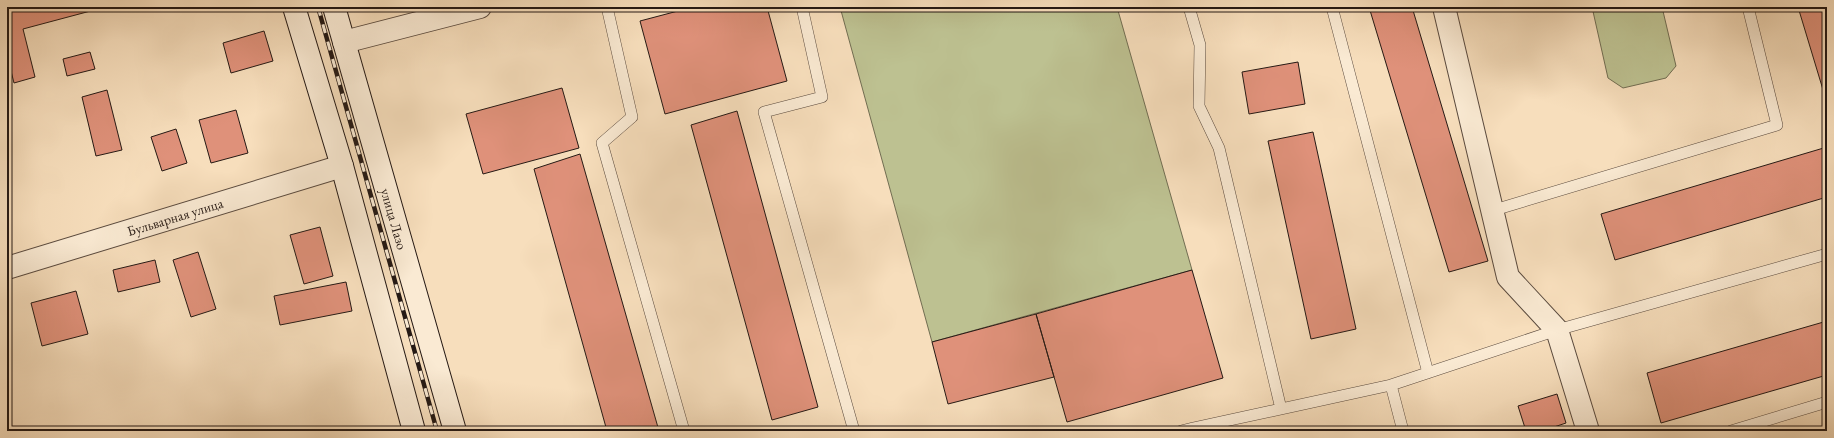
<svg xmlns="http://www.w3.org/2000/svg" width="1834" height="438" viewBox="0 0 1834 438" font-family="'EB Garamond',serif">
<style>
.green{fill:#bdc191;stroke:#716d52}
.building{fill:#df917a;stroke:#251914}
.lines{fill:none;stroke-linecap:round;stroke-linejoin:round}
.lane-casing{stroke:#5a4a3e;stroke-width:12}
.street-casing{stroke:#5a4a3e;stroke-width:24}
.secondary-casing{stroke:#251914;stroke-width:24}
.lane{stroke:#faead3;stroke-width:11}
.street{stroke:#faead3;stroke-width:22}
.secondary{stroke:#faead3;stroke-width:22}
.rail-casing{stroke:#251914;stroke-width:4.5}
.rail{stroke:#faead3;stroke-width:3;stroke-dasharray:9;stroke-linecap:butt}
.labels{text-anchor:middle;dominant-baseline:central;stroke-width:3;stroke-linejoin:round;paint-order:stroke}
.street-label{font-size:14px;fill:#251914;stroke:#faead3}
</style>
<rect width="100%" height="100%" fill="#f7debc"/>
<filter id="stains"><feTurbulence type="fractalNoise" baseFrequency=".005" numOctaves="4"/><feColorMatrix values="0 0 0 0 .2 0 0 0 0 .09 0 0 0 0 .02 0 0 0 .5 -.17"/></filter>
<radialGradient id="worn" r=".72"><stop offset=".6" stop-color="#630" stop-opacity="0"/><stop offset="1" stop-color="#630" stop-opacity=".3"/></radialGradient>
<path class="green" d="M 840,7 L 1117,7 L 1192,270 L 932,342 Z
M 1592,7 L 1662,7 L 1676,66 L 1666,78 L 1623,88 L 1608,78 Z"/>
<path class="building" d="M 7,7 L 98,7 L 98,9 L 23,29 L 35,77 L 14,83 L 7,55 Z
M 693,7 L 767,7 L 787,81 L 665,114 L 640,21 Z
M 1369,7 L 1412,7 L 1488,261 L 1449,272 Z
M 1798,7 L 1827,7 L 1827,103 Z
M 264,31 L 273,61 L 231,73 L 223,43 Z
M 90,52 L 95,69 L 67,76 L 63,59 Z
M 1298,62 L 1305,104 L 1249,114 L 1242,72 Z
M 562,88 L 579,148 L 483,174 L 466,114 Z
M 107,90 L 122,150 L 96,156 L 82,97 Z
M 236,110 L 248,153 L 211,163 L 199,120 Z
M 737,111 L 818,407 L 772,420 L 691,125 Z
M 176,129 L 187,163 L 162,171 L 151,137 Z
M 1313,132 L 1356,329 L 1311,339 L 1268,141 Z
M 1827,147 L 1827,197 L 1615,260 L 1601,214 Z
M 580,154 L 659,431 L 607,431 L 534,169 Z
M 320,227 L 333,276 L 304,284 L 290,235 Z
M 198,252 L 216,309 L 191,317 L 173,260 Z
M 155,260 L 160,282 L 118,292 L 113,270 Z
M 1192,270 L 1223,378 L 1067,422 L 1036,314 Z
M 346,282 L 352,311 L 280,325 L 274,296 Z
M 76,291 L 88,334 L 42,346 L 31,303 Z
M 1036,314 L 1054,377 L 948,404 L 932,342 Z
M 1827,321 L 1827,375 L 1661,423 L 1647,373 Z
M 1557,394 L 1566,423 L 1542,431 L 1526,431 L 1518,406 Z
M 1567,427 L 1568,431 L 1552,431 Z"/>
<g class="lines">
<g class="lane-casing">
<path id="lane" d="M 607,7 L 632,117 L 602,143 L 684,431
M 802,7 L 822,97 L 764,112 L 854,431
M 1189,7 L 1200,45 L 1199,106 L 1219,148 L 1281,409
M 1332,7 L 1428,373
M 1491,211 L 1777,125 L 1748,7
M 1193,428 L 1391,385
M 1181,431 L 1193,428 L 1193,431
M 1403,431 L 1391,385 L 1557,330 L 1827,254
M 1731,431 L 1827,402"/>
</g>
<g class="street-casing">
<path id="street" d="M 1444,7 L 1508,277 L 1557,330 L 1588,431
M 344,42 L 480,7
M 7,268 L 342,166"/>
</g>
<g class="secondary-casing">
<path id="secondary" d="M 294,7 L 342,166 L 414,431
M 334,7 L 455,431"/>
</g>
<use href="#lane" class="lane"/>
<use href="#street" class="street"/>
<use href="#secondary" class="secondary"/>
<g class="rail-casing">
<path id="rail" d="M 318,7 L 437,431"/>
</g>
<use href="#rail" class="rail"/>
</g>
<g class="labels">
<g class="street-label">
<text transform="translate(175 217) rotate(-17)">Бульварная улица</text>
<text transform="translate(394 219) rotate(74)">улица Лазо</text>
</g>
</g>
<rect width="1834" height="438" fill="none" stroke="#f7debc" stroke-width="24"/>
<rect x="8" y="8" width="1818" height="422" fill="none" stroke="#251914" stroke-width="2"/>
<rect x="12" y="12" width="1810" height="414" fill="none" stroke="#251914"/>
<rect width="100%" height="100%" filter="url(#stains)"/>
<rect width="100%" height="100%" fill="url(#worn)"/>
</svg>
